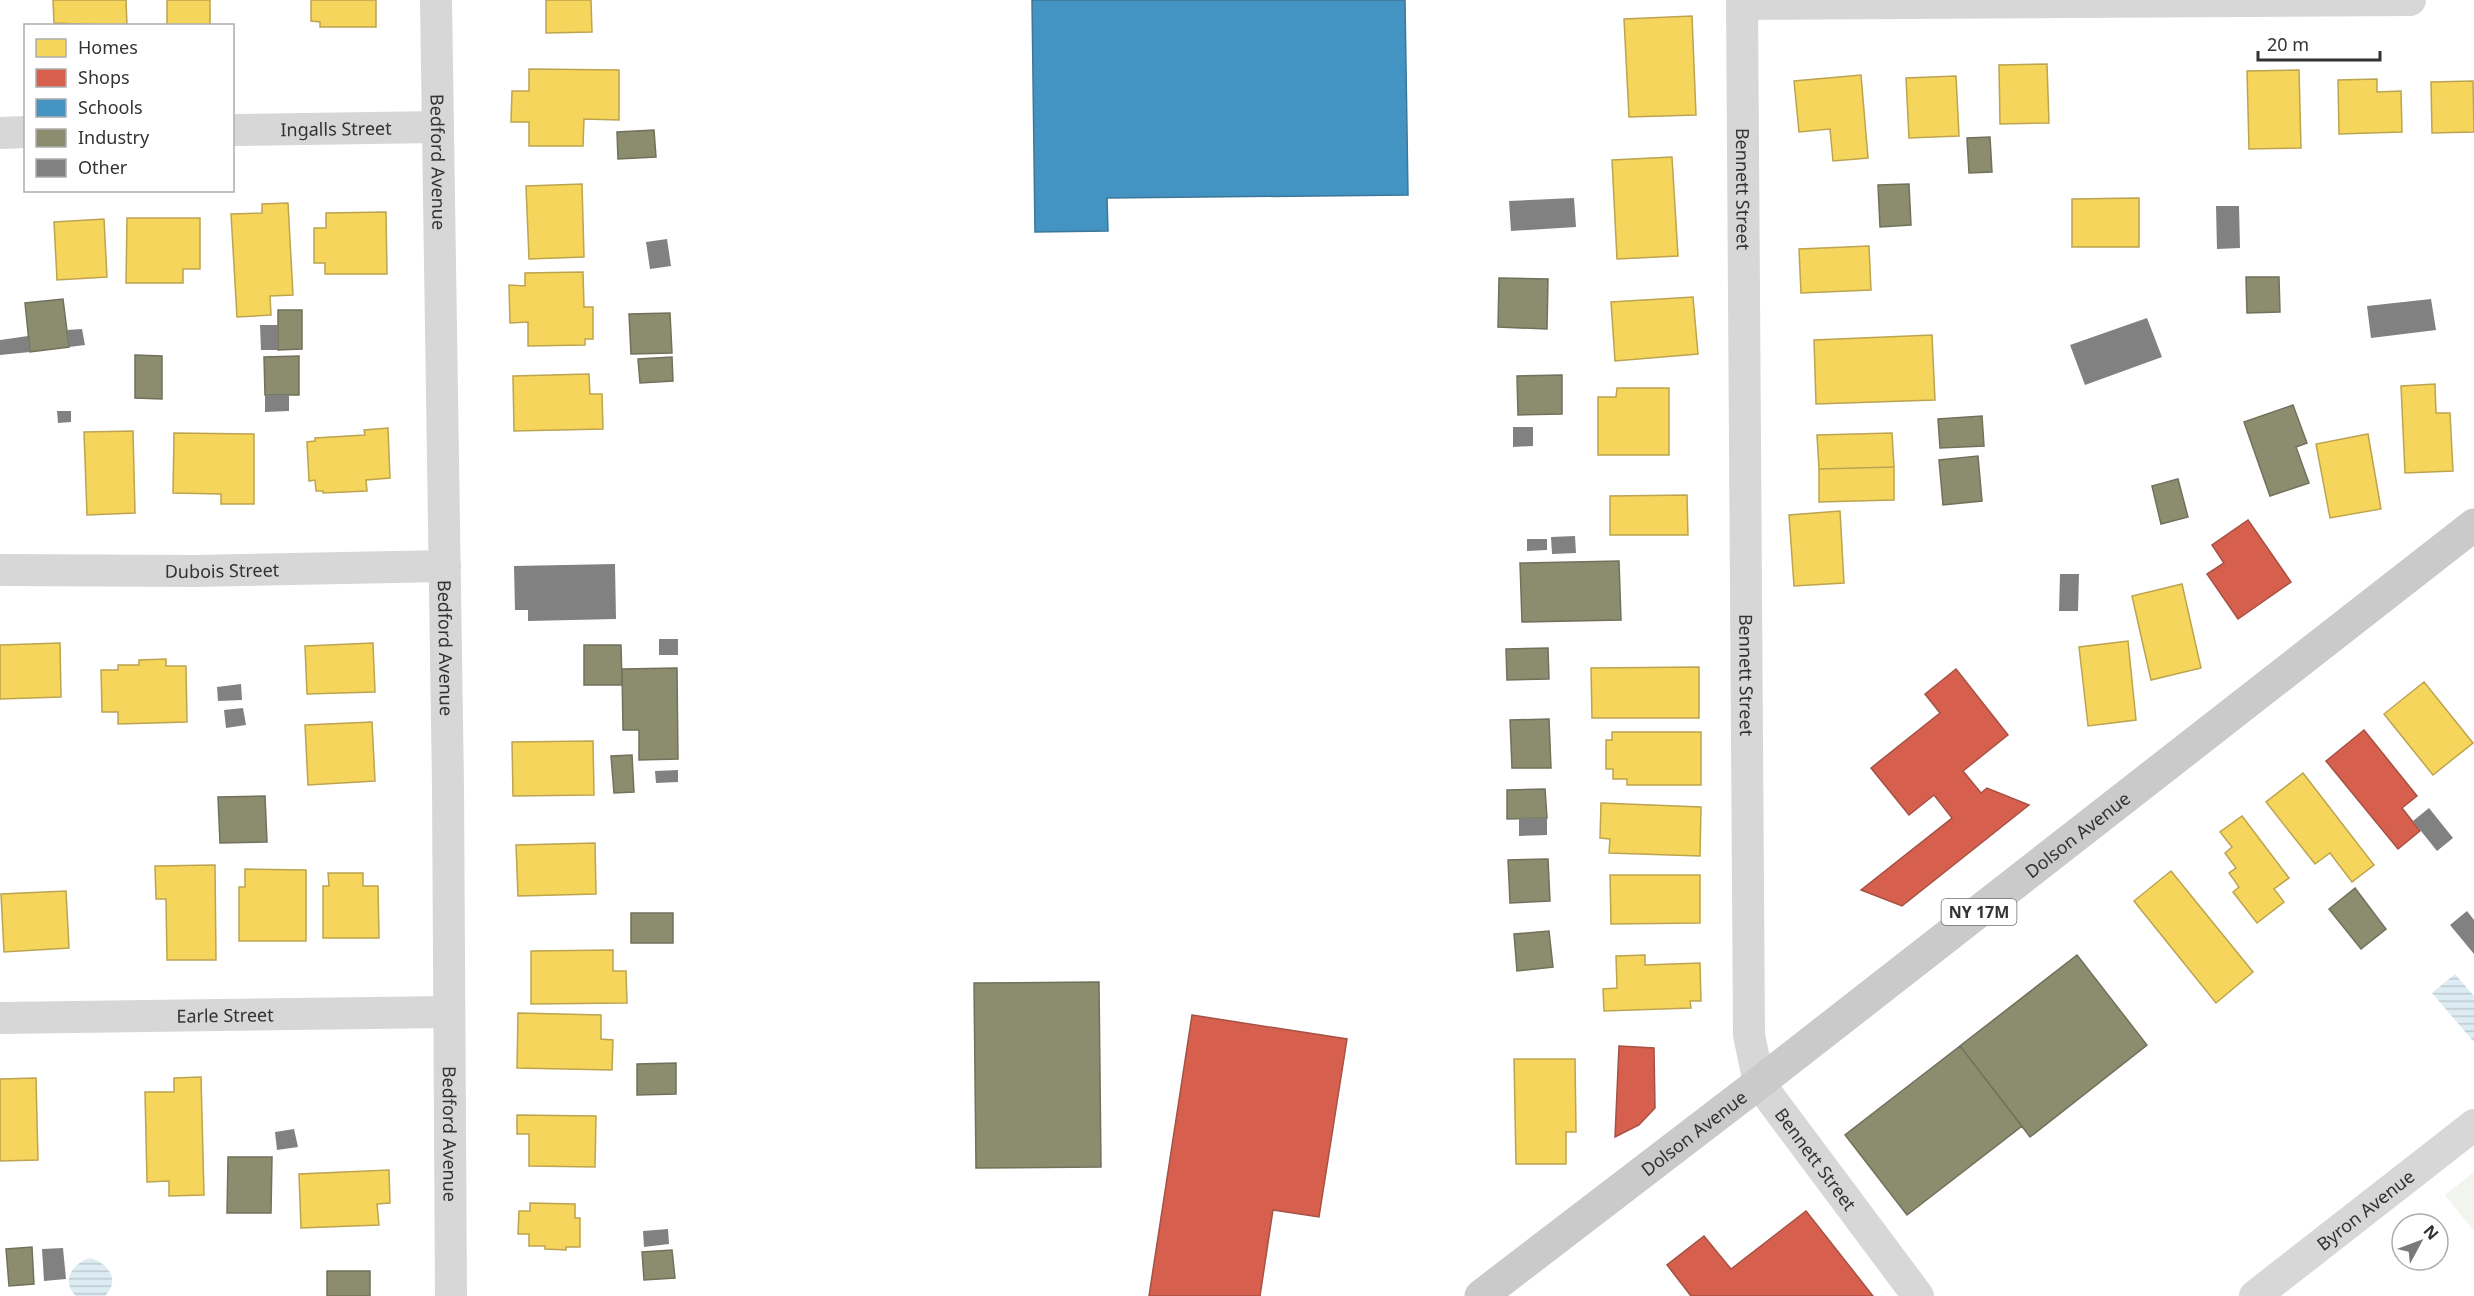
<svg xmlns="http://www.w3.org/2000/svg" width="2474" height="1296" viewBox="0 0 2474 1296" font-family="'Noto Sans',sans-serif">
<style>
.grass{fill:#f1f5ed}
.water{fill:url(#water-rules)}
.homes{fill:#f6d55c;stroke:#bca450;stroke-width:1.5}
.shops{fill:#d6604d;stroke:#a55245;stroke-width:1.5}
.schools{fill:#4393c3;stroke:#3e7698;stroke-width:1.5}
.industry{fill:#8c8c6e;stroke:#71715c;stroke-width:1.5}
.building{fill:#818181}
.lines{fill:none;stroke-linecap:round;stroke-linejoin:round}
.street{stroke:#d7d7d7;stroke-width:32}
.primary{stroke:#cacaca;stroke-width:33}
.labels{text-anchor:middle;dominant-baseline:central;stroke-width:6;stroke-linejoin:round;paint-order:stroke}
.shield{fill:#fff;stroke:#707070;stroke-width:1.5}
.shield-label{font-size:16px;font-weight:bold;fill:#333}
.street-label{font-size:18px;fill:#333;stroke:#fff}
</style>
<defs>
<pattern id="water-rules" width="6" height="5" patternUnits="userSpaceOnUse" patternTransform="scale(1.5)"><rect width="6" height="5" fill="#ddebf3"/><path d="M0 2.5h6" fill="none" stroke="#becad1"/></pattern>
</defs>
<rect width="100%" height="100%" fill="#fff"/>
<path class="grass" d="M 2474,1172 L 2474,1231 L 2445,1195 Z"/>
<path class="water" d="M 2455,974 L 2474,996 L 2474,1042 L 2432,993 Z
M 90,1258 C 108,1263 121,1280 105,1296 L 76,1296 C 60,1281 73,1263 90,1258 Z"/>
<path class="homes" d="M 53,0 L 126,0 L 127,26 L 54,23 Z
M 167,0 L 210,0 L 210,26 L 167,26 Z
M 311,0 L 376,0 L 376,27 L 320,27 L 320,22 L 311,21 Z
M 546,0 L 591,0 L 592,32 L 546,33 Z
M 1692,16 L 1696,115 L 1629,117 L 1624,19 Z
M 2047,64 L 2049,123 L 2000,124 L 1999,65 Z
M 529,69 L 619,70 L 619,120 L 584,119 L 583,146 L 529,146 L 529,122 L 511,122 L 512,91 L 529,91 Z
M 2299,70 L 2301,148 L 2249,149 L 2247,71 Z
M 1861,75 L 1868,158 L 1833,161 L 1830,129 L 1799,132 L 1794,81 Z
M 1956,76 L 1959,136 L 1909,138 L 1906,78 Z
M 2377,79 L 2377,92 L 2401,91 L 2402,132 L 2339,134 L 2338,80 Z
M 2473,81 L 2474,132 L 2432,133 L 2431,82 Z
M 1672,157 L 1678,256 L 1617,259 L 1612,160 Z
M 582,184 L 584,257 L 529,259 L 526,186 Z
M 2139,198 L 2139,247 L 2072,247 L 2072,199 Z
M 288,203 L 293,295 L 270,296 L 271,315 L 237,317 L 231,214 L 262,213 L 262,204 Z
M 386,212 L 387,274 L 325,274 L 325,263 L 314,263 L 314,228 L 326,228 L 326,213 Z
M 127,218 L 200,218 L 200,269 L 183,269 L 183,283 L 126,283 Z
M 104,219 L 107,277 L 57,280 L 54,222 Z
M 1869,246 L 1871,290 L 1801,293 L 1799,249 Z
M 583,272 L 584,307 L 593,307 L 593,339 L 585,339 L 585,345 L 528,346 L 528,322 L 510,323 L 509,285 L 525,286 L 525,273 Z
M 1693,297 L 1698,354 L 1615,361 L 1611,302 Z
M 1932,335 L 1935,400 L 1816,404 L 1814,340 Z
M 589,374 L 590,394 L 602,394 L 603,429 L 514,431 L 513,376 Z
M 2435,384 L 2436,413 L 2450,413 L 2453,471 L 2405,473 L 2401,386 Z
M 1617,388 L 1669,388 L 1669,455 L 1598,455 L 1598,397 L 1616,397 Z
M 388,428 L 390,478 L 366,480 L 367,491 L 323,493 L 323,491 L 316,491 L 315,480 L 309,481 L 307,442 L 315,441 L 315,438 L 365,435 L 364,430 Z
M 133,431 L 135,513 L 87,515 L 84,432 Z
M 174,433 L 254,434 L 254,504 L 221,504 L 221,494 L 173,493 Z
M 1892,433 L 1894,467 L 1819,469 L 1817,435 Z
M 2368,434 L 2381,509 L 2330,518 L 2316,444 Z
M 1894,467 L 1894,500 L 1819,502 L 1819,469 Z
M 1687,495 L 1688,535 L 1610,535 L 1610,496 Z
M 1840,511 L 1844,583 L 1794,586 L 1789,515 Z
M 2182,584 L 2201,668 L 2151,680 L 2132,596 Z
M 2128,641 L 2136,720 L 2088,726 L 2079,647 Z
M 60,643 L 61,697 L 0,699 L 0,645 Z
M 373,643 L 375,692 L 307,694 L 305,646 Z
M 166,659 L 166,666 L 186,666 L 187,722 L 118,724 L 118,712 L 102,712 L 101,670 L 118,670 L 118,665 L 139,665 L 139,660 Z
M 1699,667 L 1699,718 L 1592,718 L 1591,668 Z
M 2424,682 L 2473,743 L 2433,775 L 2384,714 Z
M 372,722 L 375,781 L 308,785 L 305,725 Z
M 1612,732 L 1701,732 L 1701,785 L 1627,785 L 1627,779 L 1613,779 L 1613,769 L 1606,769 L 1606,740 L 1612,740 Z
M 593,741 L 594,795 L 513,796 L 512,742 Z
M 2303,773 L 2374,865 L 2352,882 L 2330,853 L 2315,864 L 2266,802 Z
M 1601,803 L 1701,807 L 1700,856 L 1609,853 L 1610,839 L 1600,838 Z
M 2242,816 L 2289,878 L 2274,889 L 2284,902 L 2257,923 L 2233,892 L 2239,887 L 2229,873 L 2236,868 L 2225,853 L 2232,847 L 2220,832 Z
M 595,843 L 596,894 L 518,896 L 516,845 Z
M 215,865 L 216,960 L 167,960 L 166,899 L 156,899 L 155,866 Z
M 245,869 L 306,870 L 306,941 L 239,941 L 239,887 L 245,887 Z
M 2171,871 L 2253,972 L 2216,1003 L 2134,901 Z
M 328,873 L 363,873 L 363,886 L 378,886 L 379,938 L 323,938 L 323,886 L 329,886 Z
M 1610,875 L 1700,875 L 1700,923 L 1611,924 Z
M 66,891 L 69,948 L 4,952 L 1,894 Z
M 613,950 L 613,971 L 626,971 L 627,1003 L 531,1004 L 531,951 Z
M 1645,955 L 1645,965 L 1700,963 L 1701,1001 L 1690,1001 L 1691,1008 L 1604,1011 L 1603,989 L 1617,988 L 1616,956 Z
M 518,1013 L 601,1015 L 601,1039 L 613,1040 L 612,1070 L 517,1068 Z
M 1514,1059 L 1575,1059 L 1576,1132 L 1566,1132 L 1566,1164 L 1516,1164 Z
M 201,1077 L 204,1195 L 169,1196 L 169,1181 L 147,1182 L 145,1092 L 174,1092 L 174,1078 Z
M 36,1078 L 38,1160 L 0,1161 L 0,1079 Z
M 517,1115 L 596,1116 L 595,1167 L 529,1166 L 529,1134 L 517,1134 Z
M 389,1170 L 390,1203 L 377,1204 L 379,1225 L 301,1228 L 299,1174 Z
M 530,1203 L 575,1204 L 575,1218 L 580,1218 L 580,1247 L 566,1247 L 566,1250 L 545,1249 L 545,1246 L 529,1246 L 529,1234 L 518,1234 L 519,1211 L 530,1211 Z"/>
<path class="shops" d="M 2248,520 L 2291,582 L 2238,619 L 2207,574 L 2224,563 L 2212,545 Z
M 1956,669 L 2008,735 L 1963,771 L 1981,793 L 1987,788 L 2029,805 L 1902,906 L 1861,890 L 1952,818 L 1934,795 L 1909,815 L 1871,768 L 1940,713 L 1925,694 Z
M 2364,730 L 2417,796 L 2402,808 L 2420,831 L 2398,849 L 2326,761 Z
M 1192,1015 L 1347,1039 L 1319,1217 L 1273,1210 L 1260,1296 L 1149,1296 Z
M 1619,1046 L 1654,1048 L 1655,1108 L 1639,1125 L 1615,1137 Z
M 1806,1211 L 1873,1296 L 1691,1296 L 1667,1265 L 1704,1236 L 1731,1269 Z"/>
<path class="schools" d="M 1032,0 L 1405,0 L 1408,195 L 1107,198 L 1108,231 L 1035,232 Z"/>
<path class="industry" d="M 654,130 L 656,157 L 618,159 L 617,132 Z
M 1990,137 L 1992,172 L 1969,173 L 1967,138 Z
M 1909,184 L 1911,225 L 1880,227 L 1878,185 Z
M 2246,277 L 2279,277 L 2280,312 L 2247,313 Z
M 1499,278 L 1548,279 L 1547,329 L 1498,327 Z
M 63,299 L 69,347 L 30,352 L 25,303 Z
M 278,310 L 302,310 L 302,349 L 278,350 Z
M 670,313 L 672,353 L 631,354 L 629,314 Z
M 135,355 L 162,356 L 162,399 L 135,398 Z
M 299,356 L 299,395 L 265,395 L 264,357 Z
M 672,357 L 673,381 L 640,383 L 638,359 Z
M 1562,375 L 1562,414 L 1518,415 L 1517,376 Z
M 2293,405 L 2307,443 L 2296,447 L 2309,483 L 2270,496 L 2244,422 Z
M 1982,416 L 1984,446 L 1940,448 L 1938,419 Z
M 1978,456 L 1982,501 L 1943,505 L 1939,460 Z
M 2178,479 L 2188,517 L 2161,524 L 2152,486 Z
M 1619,561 L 1621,620 L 1522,622 L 1520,563 Z
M 584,645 L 621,645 L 622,685 L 584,685 Z
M 1548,648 L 1549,679 L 1507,680 L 1506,649 Z
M 677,668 L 678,759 L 639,760 L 639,730 L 623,730 L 622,669 Z
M 1549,719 L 1551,768 L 1512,768 L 1510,720 Z
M 632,755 L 634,792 L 614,793 L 611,756 Z
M 1545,789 L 1547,818 L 1507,819 L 1507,790 Z
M 265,796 L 267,842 L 220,843 L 218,797 Z
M 1548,859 L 1550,901 L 1510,903 L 1508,860 Z
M 2355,888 L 2386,929 L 2361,949 L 2329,909 Z
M 631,913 L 673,913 L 673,943 L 631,943 Z
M 1549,931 L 1553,967 L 1517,971 L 1514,934 Z
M 2077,955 L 2147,1045 L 2030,1137 L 1960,1046 Z
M 1099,982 L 1101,1167 L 976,1168 L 974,983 Z
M 1960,1046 L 2022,1126 L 1907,1215 L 1845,1135 Z
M 676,1063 L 676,1094 L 637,1095 L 637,1064 Z
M 228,1157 L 272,1157 L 271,1213 L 227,1213 Z
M 32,1247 L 34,1284 L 9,1286 L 6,1249 Z
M 672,1250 L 675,1278 L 644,1280 L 642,1252 Z
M 327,1271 L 370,1271 L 370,1296 L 327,1296 Z"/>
<path class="building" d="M 1574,198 L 1576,227 L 1511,231 L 1509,201 Z
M 2216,206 L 2239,206 L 2240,248 L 2217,249 Z
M 667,239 L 671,266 L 650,269 L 646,242 Z
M 2431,299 L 2436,330 L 2371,338 L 2367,306 Z
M 2147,318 L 2162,357 L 2085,385 L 2070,345 Z
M 260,325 L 278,325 L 278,350 L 261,350 Z
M 82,329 L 85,345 L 69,347 L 67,330 Z
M 28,336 L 30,352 L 0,355 L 0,340 Z
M 265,395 L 289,395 L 289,411 L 265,412 Z
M 57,411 L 71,411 L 71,422 L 58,423 Z
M 1513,427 L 1533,427 L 1533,446 L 1513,447 Z
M 1575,536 L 1576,553 L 1552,554 L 1551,537 Z
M 1527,539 L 1547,539 L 1547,550 L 1527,551 Z
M 615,564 L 616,619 L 528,621 L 528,610 L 515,610 L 514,566 Z
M 2060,574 L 2079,574 L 2078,611 L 2059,611 Z
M 659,639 L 678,639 L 678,655 L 659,655 Z
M 241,684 L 242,700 L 218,701 L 217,687 Z
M 243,708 L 246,725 L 226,728 L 224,710 Z
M 678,770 L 678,782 L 656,783 L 655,771 Z
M 2429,808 L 2453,838 L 2437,851 L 2413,821 Z
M 1519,818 L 1547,818 L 1547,835 L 1519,836 Z
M 2467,911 L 2474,920 L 2474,954 L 2450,925 Z
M 294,1129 L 298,1147 L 277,1150 L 275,1132 Z
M 668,1229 L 669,1244 L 644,1247 L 643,1231 Z
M 63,1248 L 66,1279 L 44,1281 L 42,1249 Z"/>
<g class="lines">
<g class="street">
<path id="s1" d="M 436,0 L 448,787 L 451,1296"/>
<path id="s2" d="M 1742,0 L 1749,1035 L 1759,1083 L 1918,1296"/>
<path d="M 1742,4 L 2410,0"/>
<path id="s3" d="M 232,130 L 438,127"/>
<path d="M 0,133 L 26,132"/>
<path id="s4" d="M 0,570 L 195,571 L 445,566"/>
<path id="s5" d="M 0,1018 L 449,1012"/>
<path id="s6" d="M 2255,1296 L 2474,1125"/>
</g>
<path class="primary" id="s7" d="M 1481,1296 L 1759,1083 L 2474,525"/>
</g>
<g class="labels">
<rect class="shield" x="1941.5" y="899" width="75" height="26" rx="4.5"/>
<g class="shield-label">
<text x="1979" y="912">NY 17M</text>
</g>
<g class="street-label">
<text stroke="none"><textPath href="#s3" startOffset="104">Ingalls Street</textPath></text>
<text stroke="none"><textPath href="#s1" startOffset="162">Bedford Avenue</textPath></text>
<text stroke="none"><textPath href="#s2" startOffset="189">Bennett Street</textPath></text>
<text stroke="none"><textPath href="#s4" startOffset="222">Dubois Street</textPath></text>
<text stroke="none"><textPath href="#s1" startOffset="648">Bedford Avenue</textPath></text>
<text stroke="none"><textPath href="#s2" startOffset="675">Bennett Street</textPath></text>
<text stroke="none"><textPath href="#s7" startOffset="754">Dolson Avenue</textPath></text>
<text stroke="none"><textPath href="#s5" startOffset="225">Earle Street</textPath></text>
<text stroke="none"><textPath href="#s7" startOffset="268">Dolson Avenue</textPath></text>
<text stroke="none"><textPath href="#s1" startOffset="1134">Bedford Avenue</textPath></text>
<text stroke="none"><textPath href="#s2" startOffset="1179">Bennett Street</textPath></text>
<text stroke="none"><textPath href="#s6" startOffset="140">Byron Avenue</textPath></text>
</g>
</g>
<rect x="24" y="24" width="210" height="168" fill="#ffffff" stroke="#adadad" stroke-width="1.5"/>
<rect x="36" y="39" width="30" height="18" fill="#f6d55c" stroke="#adadad" stroke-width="1.5"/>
<text x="78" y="54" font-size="18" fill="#333333">Homes</text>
<rect x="36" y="69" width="30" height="18" fill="#d6604d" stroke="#adadad" stroke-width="1.5"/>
<text x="78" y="84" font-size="18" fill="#333333">Shops</text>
<rect x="36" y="99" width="30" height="18" fill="#4393c3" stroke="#adadad" stroke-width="1.5"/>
<text x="78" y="114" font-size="18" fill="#333333">Schools</text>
<rect x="36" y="129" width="30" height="18" fill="#8c8c6e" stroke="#adadad" stroke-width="1.5"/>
<text x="78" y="144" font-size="18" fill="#333333">Industry</text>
<rect x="36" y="159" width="30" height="18" fill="#818181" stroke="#adadad" stroke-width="1.5"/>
<text x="78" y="174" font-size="18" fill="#333333">Other</text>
<g transform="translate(2420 1242) rotate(49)"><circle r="28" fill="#ffffff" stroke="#adadad" stroke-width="1.5"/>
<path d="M0-4.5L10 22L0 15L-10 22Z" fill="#7a7a7a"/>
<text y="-9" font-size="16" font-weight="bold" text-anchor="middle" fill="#333333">N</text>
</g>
<path d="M2258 51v9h122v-9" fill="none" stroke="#333333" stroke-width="3"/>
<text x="2267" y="51" font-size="18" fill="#333333" stroke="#ffffff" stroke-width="4.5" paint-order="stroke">20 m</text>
</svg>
